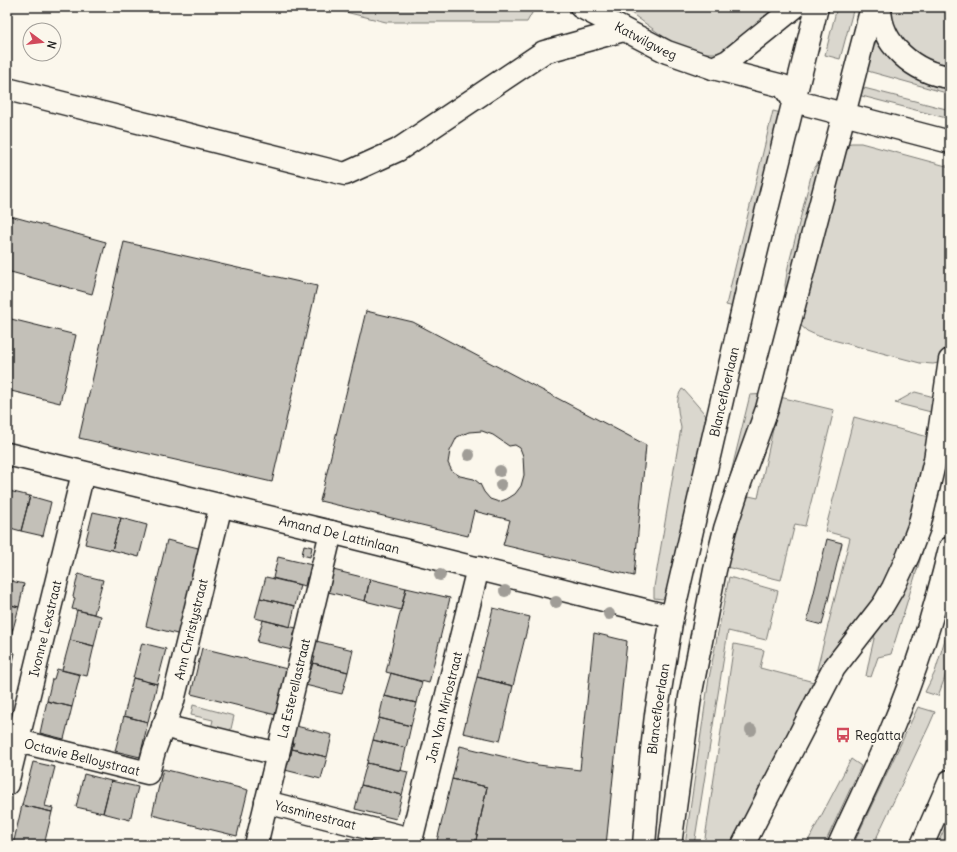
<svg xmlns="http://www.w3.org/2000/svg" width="957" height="852" viewBox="0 0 957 852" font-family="Delius,sans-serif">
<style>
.green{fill:#dad7ce;stroke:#7b7a75}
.building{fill:#c3c0b8;stroke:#1c1c1c;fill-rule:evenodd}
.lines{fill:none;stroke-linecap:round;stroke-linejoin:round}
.minor-casing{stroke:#1c1c1c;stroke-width:25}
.major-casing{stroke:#1c1c1c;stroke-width:25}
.minor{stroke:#fbf7ec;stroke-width:22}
.major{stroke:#fbf7ec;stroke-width:22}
.tree{fill:#a09d97}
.labels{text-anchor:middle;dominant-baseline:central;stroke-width:3.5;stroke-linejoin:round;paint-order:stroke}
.street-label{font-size:13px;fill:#1c1c1c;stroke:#fbf7ec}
.poi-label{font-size:13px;fill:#1c1c1c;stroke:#fbf7ec;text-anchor:start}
</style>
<rect width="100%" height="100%" fill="#fbf7ec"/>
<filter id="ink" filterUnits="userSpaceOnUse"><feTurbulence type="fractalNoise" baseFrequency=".025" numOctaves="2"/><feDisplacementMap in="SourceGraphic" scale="8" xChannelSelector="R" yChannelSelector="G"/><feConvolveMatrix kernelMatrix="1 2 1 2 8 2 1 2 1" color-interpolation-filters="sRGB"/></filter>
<g filter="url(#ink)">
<path class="green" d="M 325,7 L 532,7 L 532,13 L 527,22 L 386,22 Z
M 619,7 L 783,7 L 728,50 L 716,53 L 704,53 L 693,52 L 675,45 L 631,13 Z
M 837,7 L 854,7 L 840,59 L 825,55 Z
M 889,7 L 950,7 L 950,68 L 943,68 L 910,51 L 893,26 Z
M 878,22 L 950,82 L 950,94 L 864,70 Z
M 860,87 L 950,110 L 950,119 L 858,95 Z
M 773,111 L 781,113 L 734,307 L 726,305 Z
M 851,143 L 861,143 L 950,167 L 950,318 L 943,362 L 933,364 L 920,363 L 818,336 L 807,331 L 798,323 L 844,146 Z
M 822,157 L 786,298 L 785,285 L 788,267 L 812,172 Z
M 682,389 L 684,390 L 704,413 L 707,419 L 666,596 L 662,599 L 654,598 L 654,587 L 681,428 C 679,416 674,399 682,389 Z
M 915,392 L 938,398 L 935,413 L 895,403 Z
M 768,394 L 723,505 L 750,395 Z
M 780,397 L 834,410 L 805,526 L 795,524 L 781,580 L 722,566 L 744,495 L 758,498 Z
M 854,417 L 932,438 C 920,497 902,561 867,610 C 858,622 848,632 839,643 C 832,652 827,662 821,671 L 817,669 L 850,538 L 825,531 Z
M 943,441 L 950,442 L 950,445 L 921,557 L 891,654 L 878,657 L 871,677 L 866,676 L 870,656 L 877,626 Z
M 729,577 L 778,591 L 766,640 L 728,631 L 694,845 L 685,845 L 709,678 Z
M 950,623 L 950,656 L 944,680 L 938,696 L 925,692 L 935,672 Z
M 734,644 L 764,650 L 760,668 L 814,682 L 732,845 L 704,845 Z
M 193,705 L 234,716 L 230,733 L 211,728 L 213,720 L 191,715 Z
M 918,707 L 935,712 L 929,726 L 873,845 L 853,845 Z
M 851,759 L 861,766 L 824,845 L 806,845 Z
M 950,817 L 950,845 L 937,845 Z"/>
<path class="building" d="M 7,215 L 106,242 L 92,294 L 7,271 Z
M 124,242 L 317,286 L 272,482 L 79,438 Z
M 366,311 L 413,322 L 646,445 L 634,576 L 503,545 L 510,520 L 474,511 L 468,536 L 320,501 ZM 482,431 L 493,435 L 509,446 L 515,445 L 520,448 L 523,456 L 524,475 L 521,486 L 515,494 L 507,499 L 499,502 L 490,499 L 484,492 L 480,484 L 474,479 L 460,476 L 452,471 L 448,463 L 450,451 L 457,437 L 469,432 Z
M 7,318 L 76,335 L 60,403 L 7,390 Z
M 9,491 L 30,496 L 21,531 L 7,527 L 7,499 Z
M 30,496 L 51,502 L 43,536 L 21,531 Z
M 93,512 L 121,518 L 112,550 L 85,544 Z
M 121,518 L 147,525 L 139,557 L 112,550 Z
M 827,539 L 842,543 L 822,625 L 807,621 Z
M 167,540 L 202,549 L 181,635 L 146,626 Z
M 304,545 L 312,547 L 310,557 L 302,555 Z
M 278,557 L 312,565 L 309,578 L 307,577 L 305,586 L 273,578 Z
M 333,570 L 370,579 L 365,601 L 328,592 Z
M 78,574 L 103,580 L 94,614 L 72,609 L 75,598 L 73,597 Z
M 266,577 L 300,585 L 295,606 L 260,598 Z
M 370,579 L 406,588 L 401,610 L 365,601 Z
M 7,580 L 24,584 L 19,607 L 7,604 Z
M 406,588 L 450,598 L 429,683 L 386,672 Z
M 260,598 L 295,606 L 290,627 L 255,618 Z
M 7,604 L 19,607 L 13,629 L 7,628 Z
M 493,608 L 530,617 L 513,686 L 477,677 Z
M 77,610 L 101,616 L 94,646 L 70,640 Z
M 263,620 L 296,628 L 293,637 L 295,638 L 292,650 L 257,642 Z
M 7,628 L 13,629 L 7,651 Z
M 594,633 L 627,641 L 606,845 L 475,845 L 487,787 L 452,779 L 460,746 L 538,765 L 580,770 Z
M 70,640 L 94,646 L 87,676 L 62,670 Z
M 316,641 L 353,650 L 348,672 L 313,663 L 315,657 L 313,657 Z
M 142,643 L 166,649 L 157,684 L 133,678 Z
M 202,648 L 287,669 L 276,715 L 191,694 Z
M 7,651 L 15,653 L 10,676 L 7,675 Z
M 313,663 L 348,672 L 342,694 L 305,685 L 309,670 L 311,670 Z
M 57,669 L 80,675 L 72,707 L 47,701 L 52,679 L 54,679 Z
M 391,673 L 422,682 L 417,703 L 384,696 Z
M 477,677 L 513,686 L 500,741 L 463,733 Z
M 133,678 L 157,684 L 148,722 L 124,716 Z
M 384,696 L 417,703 L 411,726 L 379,718 Z
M 47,701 L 72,707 L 64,739 L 40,733 Z
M 124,716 L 148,722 L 140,757 L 115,751 Z
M 379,718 L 411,726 L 406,748 L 373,740 Z
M 296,726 L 332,735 L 327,757 L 292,749 L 294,742 L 292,742 Z
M 373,740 L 406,748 L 401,771 L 367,763 Z
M 292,749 L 327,757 L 321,779 L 285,770 L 289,755 L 291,755 Z
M 33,762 L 55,767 L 45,806 L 53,808 L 52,812 L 22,805 Z
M 367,763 L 408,772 L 402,795 L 361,785 Z
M 163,769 L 248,790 L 237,836 L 152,815 Z
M 84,774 L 111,781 L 103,813 L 76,807 Z
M 452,779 L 487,787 L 475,845 L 436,845 Z
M 111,781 L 138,787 L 130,820 L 103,813 Z
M 361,785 L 402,795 L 396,819 L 355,809 Z
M 22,805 L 52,812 L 44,845 L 13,845 Z
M 347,838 L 376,845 L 346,845 Z
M 268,841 L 283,845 L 267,845 Z"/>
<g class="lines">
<g class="minor-casing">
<g id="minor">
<path id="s1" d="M 581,7 L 667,52 L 713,68 L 783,86 L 794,101 L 950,142"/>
<path d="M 880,7 C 880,45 915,73 950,77"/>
<path d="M 713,68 L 728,61 L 795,7"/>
<path d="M 7,89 L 345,174 L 398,150 L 544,52 L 624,30"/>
<path id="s2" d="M 7,454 L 331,532 L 672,617"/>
<path d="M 163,726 L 278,754"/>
<path id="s3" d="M 18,741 L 148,773 L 154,751 L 173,701 L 221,505"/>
<path id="s4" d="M 7,784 L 83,473"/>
<path id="s5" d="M 266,802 L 411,839"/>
<path id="s6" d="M 256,845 L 331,532"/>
<path id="s7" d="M 410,845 L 478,568"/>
<path d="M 670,845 L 690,697 L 715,570 L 725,529 L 740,483 L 767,409 L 872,7"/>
<path d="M 743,845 L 834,668 L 883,605 L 893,588 L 908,556 L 919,527 L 935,460 L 950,360"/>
<path d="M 922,845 L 950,781"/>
</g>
</g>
<g class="major-casing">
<g id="major">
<path id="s8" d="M 644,845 L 651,759 L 656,715 L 672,617 L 750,278 L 817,7"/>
<path d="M 839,845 C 856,807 875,770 891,731 C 916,672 935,611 950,548"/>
</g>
</g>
<use href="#minor" class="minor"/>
<use href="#major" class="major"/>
</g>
<g class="tree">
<circle cx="469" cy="455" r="6"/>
<circle cx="500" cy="471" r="6"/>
<circle cx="501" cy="485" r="6"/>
<circle cx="440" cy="575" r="6"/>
<circle cx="505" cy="591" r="6"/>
<circle cx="556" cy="602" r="6"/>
<circle cx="609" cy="614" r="6"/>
<circle cx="751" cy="730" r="6"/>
</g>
</g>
<defs>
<g id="bus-bare" transform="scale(1.2)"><path d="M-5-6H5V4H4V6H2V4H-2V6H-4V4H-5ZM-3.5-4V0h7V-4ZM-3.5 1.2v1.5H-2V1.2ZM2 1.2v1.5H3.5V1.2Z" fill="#d1495b" stroke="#fbf7ec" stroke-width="2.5" paint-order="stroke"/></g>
</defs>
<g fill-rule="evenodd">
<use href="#bus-bare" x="843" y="735"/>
</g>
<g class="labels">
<g class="street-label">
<text stroke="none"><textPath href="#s1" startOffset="73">Katwilgweg</textPath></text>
<text stroke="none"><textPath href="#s8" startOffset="461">Blancefloerlaan</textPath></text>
<text stroke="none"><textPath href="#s2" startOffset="342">Amand De Lattinlaan</textPath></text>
<text stroke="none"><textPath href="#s4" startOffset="160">Ivonne Lexstraat</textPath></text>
<text stroke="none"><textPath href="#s3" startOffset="284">Ann Christystraat</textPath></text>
<text stroke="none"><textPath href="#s6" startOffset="161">La Esterellastraat</textPath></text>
<text stroke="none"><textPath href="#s7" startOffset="142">Jan Van Mirlostraat</textPath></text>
<text stroke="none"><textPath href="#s8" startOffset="137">Blancefloerlaan</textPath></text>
<text stroke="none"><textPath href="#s3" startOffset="66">Octavie Belloystraat</textPath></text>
<text stroke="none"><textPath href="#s5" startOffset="51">Yasminestraat</textPath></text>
</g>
<g class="poi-label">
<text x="855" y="735">Regatta</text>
</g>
</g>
<rect width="957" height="852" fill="none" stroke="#fbf7ec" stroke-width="24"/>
<rect x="12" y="12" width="933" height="828" fill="none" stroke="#1c1c1c" stroke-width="1.5" filter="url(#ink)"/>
<g transform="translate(42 42) rotate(105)"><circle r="19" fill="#fbf7ec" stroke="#a29f99"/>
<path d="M0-3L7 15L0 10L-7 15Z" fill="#d1495b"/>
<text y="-6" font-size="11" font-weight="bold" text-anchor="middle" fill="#1c1c1c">N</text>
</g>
</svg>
